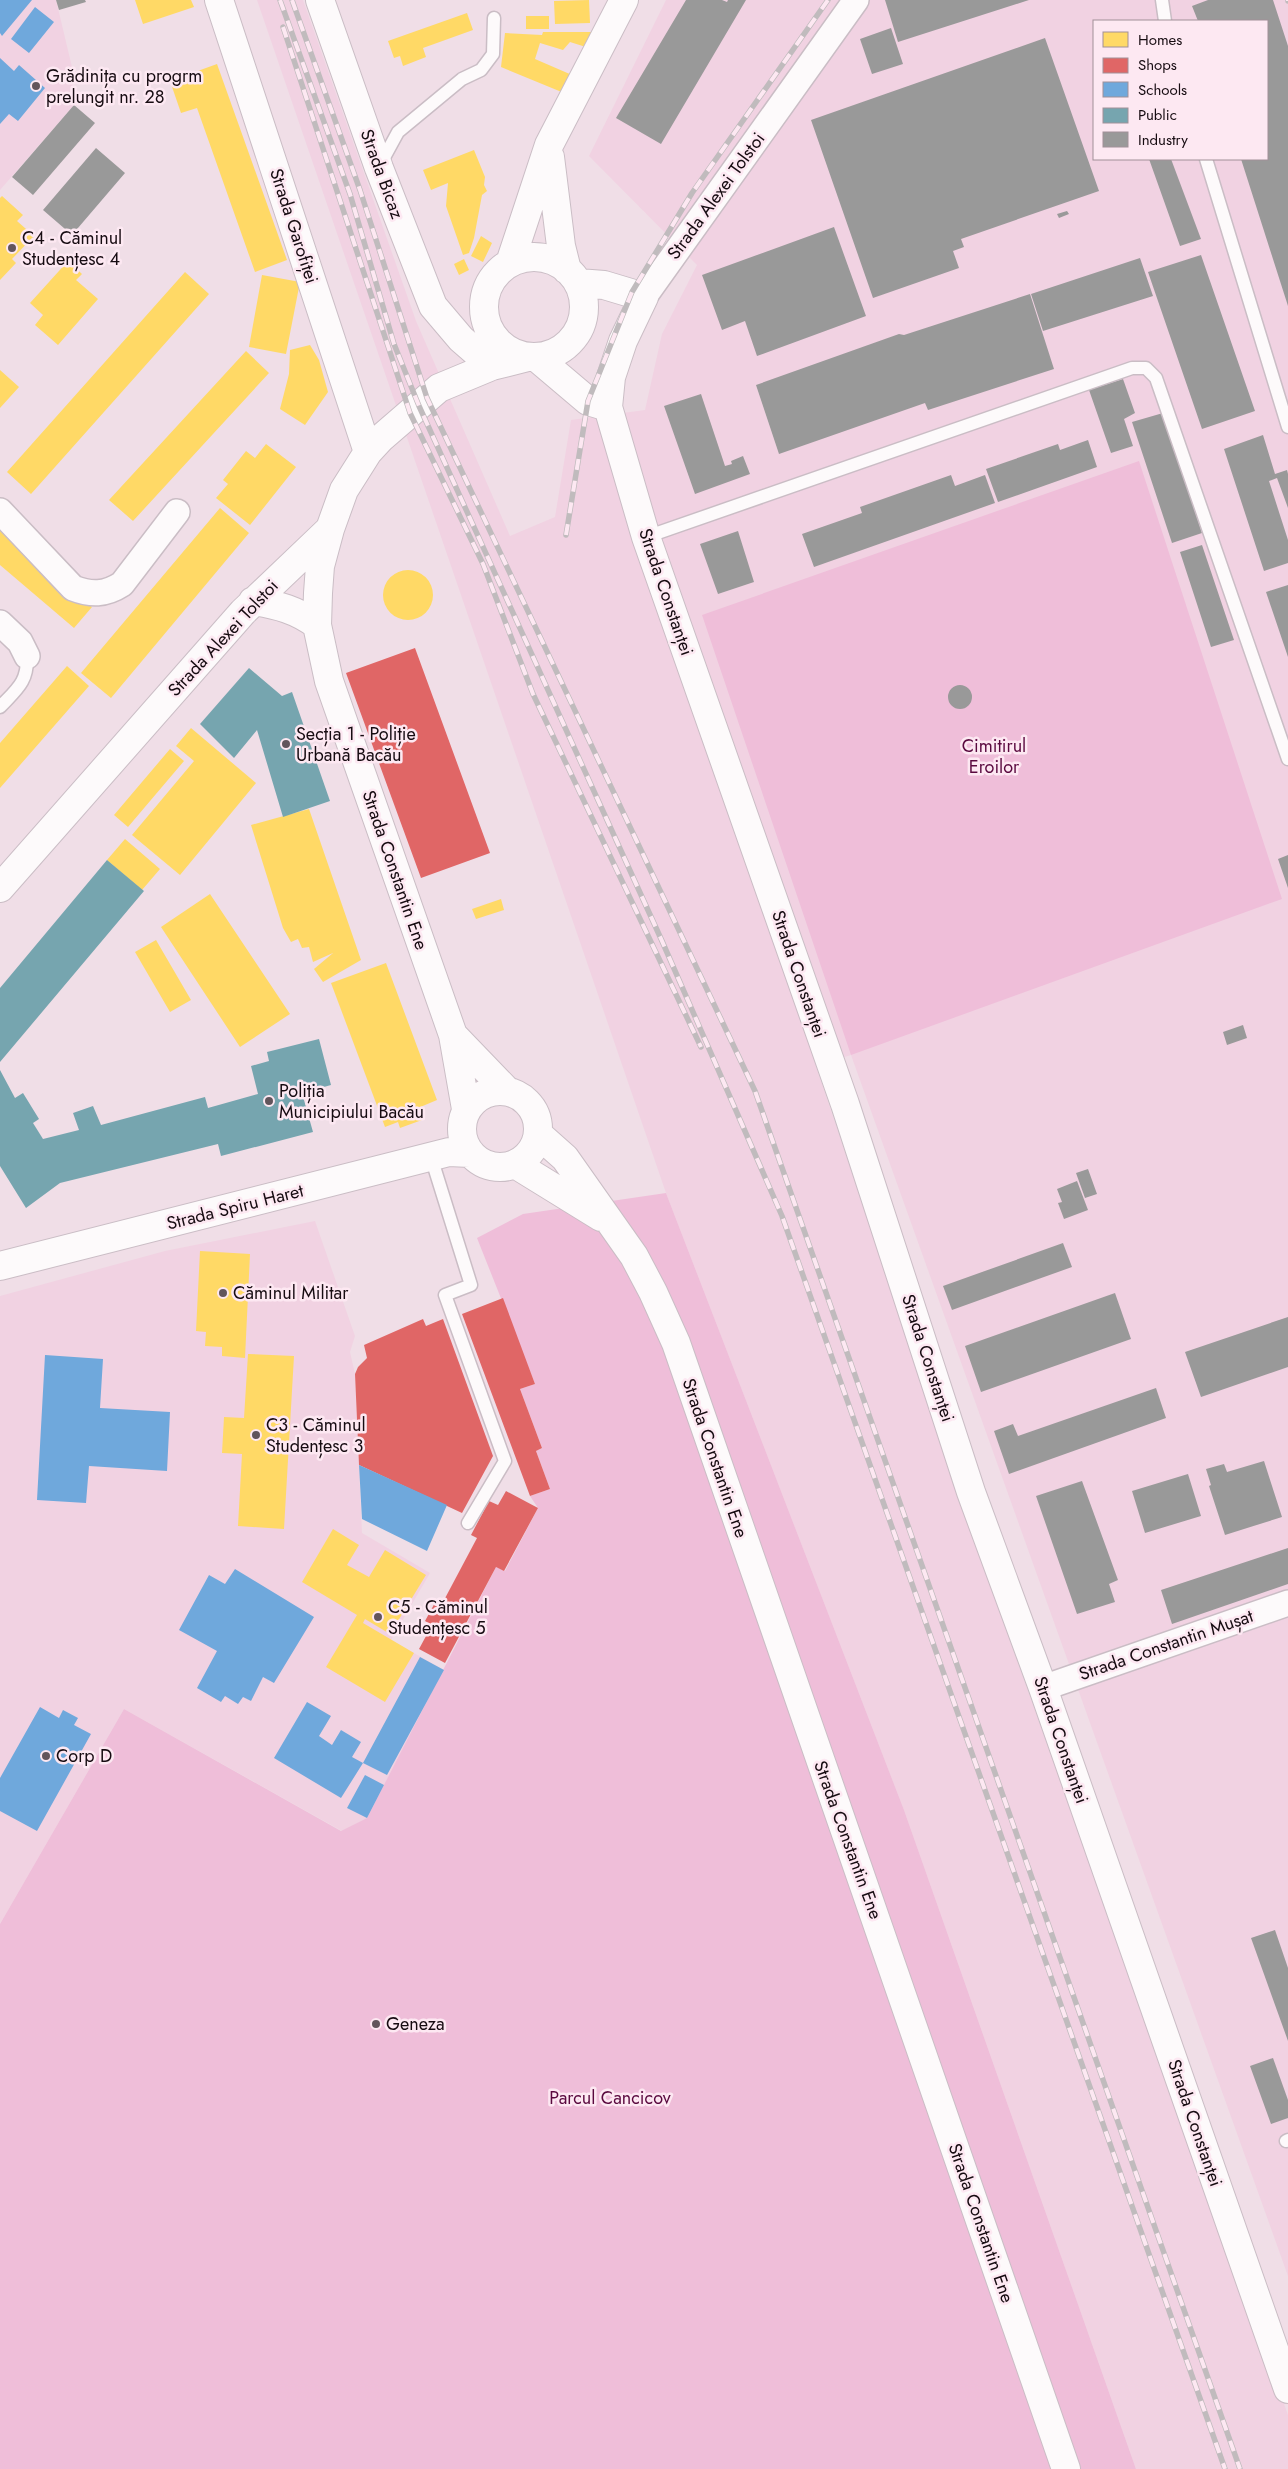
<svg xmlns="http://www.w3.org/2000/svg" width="1288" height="2469" viewBox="0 0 1288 2469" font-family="Jost,sans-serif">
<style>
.built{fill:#f1d2e2;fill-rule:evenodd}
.green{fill:#efbed9}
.homes{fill:#ffd966}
.shops{fill:#e06666}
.schools{fill:#6fa8dc}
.public{fill:#76a5af}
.industry{fill:#999}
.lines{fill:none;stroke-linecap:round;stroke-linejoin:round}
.lane-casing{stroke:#cabdc5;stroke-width:15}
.street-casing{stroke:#cabdc5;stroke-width:28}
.secondary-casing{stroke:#cabdc5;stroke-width:30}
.lane{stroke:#fdfafb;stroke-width:12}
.street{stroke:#fdfafb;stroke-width:25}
.secondary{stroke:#fdfafb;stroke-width:28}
.rail-casing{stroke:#c0bbbd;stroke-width:5.5}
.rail{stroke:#fde8f2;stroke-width:4;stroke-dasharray:11;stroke-linecap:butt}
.poi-dot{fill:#62555c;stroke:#fde8f2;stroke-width:2}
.labels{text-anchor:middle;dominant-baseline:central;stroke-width:5;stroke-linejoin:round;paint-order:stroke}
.poi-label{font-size:18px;fill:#160b11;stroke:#fde8f2;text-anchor:start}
.street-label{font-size:18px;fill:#160b11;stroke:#fde8f2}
.park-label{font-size:18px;fill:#5a093f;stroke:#fde8f2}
</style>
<rect width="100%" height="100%" fill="#f0dee7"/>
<path class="built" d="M 0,0 L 56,0 L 72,67 L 74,105 L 0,190 Z
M 257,0 L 303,0 L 416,321 L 510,536 L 555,517 L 571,420 L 645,410 L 662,334 L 697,265 L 589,156 L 666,0 L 1288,0 L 1288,2276 L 851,1055 L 816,1066 L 1004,1624 L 1288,2415 L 1288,2469 L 1136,2469 L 904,1810 L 666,1193 ZM 1094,21 L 1267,21 L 1267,159 L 1094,159 Z
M 315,1221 L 355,1336 L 350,1352 L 355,1374 L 362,1533 L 430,1573 L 391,1640 L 444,1670 L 367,1818 L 342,1831 L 124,1709 L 0,1924 L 0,1296 L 165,1251 Z"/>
<path class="green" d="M 1139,461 L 1282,899 L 851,1055 L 702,615 Z
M 666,1193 L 904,1810 L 1136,2469 L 0,2469 L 0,1924 L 124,1709 L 341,1831 L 367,1818 L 496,1567 L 505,1571 L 538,1508 L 530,1496 L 550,1489 L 536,1451 L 542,1448 L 520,1389 L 535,1384 L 477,1238 L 523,1214 Z"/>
<path class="homes" d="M 135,0 L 191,0 L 194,7 L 143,24 Z
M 589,0 L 590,23 L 555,24 L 554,1 Z
M 467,13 L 473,30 L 423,48 L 426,57 L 403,66 L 400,56 L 394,58 L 388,41 Z
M 526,16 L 549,16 L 549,29 L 526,29 Z
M 543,32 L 598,32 L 589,48 L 570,42 L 563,50 L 540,43 L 535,59 L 572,75 L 564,93 L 501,67 L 505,33 L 542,35 Z
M 217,64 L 287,260 L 255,272 L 197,108 L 181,113 L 170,81 Z
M 474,150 L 485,177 L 484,185 L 487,191 L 482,195 L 474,238 L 469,253 L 463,255 L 446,206 L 448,183 L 431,190 L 423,170 Z
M 2,196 L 23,215 L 17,221 L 34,236 L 12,259 L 16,263 L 0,280 L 0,198 Z
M 481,236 L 492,243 L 483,262 L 471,256 Z
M 464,259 L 469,270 L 459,275 L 454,264 Z
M 68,261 L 82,274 L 76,280 L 98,299 L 58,345 L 35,325 L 43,315 L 30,303 Z
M 185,272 L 209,294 L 31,494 L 7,472 Z
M 262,275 L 300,282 L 286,354 L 249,347 Z
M 310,345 L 319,360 L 328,392 L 305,425 L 280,409 L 289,374 L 290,350 Z
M 246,351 L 269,373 L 133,521 L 109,500 Z
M 0,370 L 19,387 L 0,408 Z
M 266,444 L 296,467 L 250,525 L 216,498 L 228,484 L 223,480 L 246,451 L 255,458 Z
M 220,508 L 249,533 L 111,698 L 81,673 Z
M 0,529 L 92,607 L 74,628 L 0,565 Z
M383 595a25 25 0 1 1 50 0a25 25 0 1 1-50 0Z
M 67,666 L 89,686 L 0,788 L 0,743 Z
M 191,728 L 256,783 L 180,875 L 132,835 L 194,761 L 176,746 Z
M 170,749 L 184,761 L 128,827 L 114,815 Z
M 309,809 L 361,960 L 323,982 L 314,969 L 333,953 L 313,962 L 309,947 L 302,948 L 298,939 L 291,942 L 283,928 L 251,825 Z
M 125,839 L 160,869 L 142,890 L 107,860 Z
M 210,894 L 290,1014 L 240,1047 L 161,927 Z
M 501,899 L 504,910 L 476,919 L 472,909 Z
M 156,940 L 191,1000 L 170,1012 L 135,952 Z
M 386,963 L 437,1100 L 418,1108 L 422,1120 L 400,1128 L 398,1122 L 385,1127 L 331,983 Z
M 200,1251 L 250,1254 L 245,1358 L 222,1356 L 222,1347 L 205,1346 L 206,1332 L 196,1331 Z
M 248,1354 L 294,1356 L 284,1529 L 238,1526 L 242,1454 L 222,1453 L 224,1417 L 244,1418 Z
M 333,1529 L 359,1545 L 347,1565 L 369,1577 L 385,1550 L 426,1575 L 390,1634 L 365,1619 L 363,1623 L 414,1653 L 385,1702 L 326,1667 L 357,1615 L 302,1582 Z"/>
<path class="shops" d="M 415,648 L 490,853 L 421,878 L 346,673 Z
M 503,1298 L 535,1384 L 520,1389 L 542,1448 L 536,1451 L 550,1489 L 530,1496 L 462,1314 Z
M 423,1319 L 426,1326 L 443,1319 L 493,1456 L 462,1513 L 359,1465 L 355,1374 L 358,1367 L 367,1358 L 364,1345 Z
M 506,1491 L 538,1508 L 504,1571 L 496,1567 L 445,1663 L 419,1649 L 432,1625 L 425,1621 L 437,1599 L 443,1602 L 477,1538 L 471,1535 L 489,1501 L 498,1505 Z"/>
<path class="schools" d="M 0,0 L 32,0 L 2,36 L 0,33 Z
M 35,7 L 54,22 L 29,53 L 11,39 Z
M 0,58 L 14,71 L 19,65 L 45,88 L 18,121 L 9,114 L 0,124 Z
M 45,1355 L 103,1359 L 100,1408 L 170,1412 L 167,1471 L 89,1466 L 86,1503 L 37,1500 Z
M 359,1465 L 447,1505 L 427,1551 L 362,1519 Z
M 235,1569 L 314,1617 L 274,1683 L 263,1677 L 251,1701 L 243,1697 L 238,1704 L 225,1696 L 221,1702 L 197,1688 L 217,1651 L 179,1630 L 209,1575 L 225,1584 Z
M 420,1657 L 444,1670 L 387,1775 L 363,1763 L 341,1798 L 274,1758 L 307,1702 L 331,1716 L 319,1736 L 332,1745 L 341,1730 L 361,1742 L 352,1757 L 363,1763 Z
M 40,1707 L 59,1718 L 63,1710 L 78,1718 L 74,1725 L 91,1734 L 37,1831 L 0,1811 L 0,1778 Z
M 365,1775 L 384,1785 L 367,1818 L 347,1808 Z"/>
<path class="public" d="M 249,668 L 282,696 L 292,692 L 330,801 L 283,817 L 257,730 L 234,758 L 200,724 Z
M 107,860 L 144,891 L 0,1062 L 0,988 Z
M 319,1039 L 331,1085 L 302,1093 L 313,1132 L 221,1156 L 218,1144 L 60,1183 L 26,1208 L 0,1166 L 0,1070 L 15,1098 L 23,1093 L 39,1119 L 33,1123 L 43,1139 L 79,1130 L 73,1113 L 93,1106 L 101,1125 L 205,1097 L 208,1108 L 258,1094 L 251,1066 L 269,1061 L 267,1052 Z"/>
<path class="industry" d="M 56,0 L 85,0 L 86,2 L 59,10 Z
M 686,0 L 722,0 L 727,2 L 728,0 L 746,0 L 661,144 L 616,118 Z
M 885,0 L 1029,0 L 898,42 Z
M 1208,0 L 1273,0 L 1288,46 L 1288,306 L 1241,159 L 1267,159 L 1267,21 L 1198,21 L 1192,6 Z
M 891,28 L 903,64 L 872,74 L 860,39 Z
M 1045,38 L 1099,191 L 961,239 L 964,247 L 953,251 L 959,268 L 873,298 L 811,120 Z
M 74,105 L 95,123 L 33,195 L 12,177 Z
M 96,148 L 125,173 L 72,235 L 43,210 Z
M 1149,159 L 1171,159 L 1201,239 L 1180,246 Z
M 1067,211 L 1069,214 L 1059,218 L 1057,214 Z
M 834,227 L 866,316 L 757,356 L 745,321 L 722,330 L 702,275 Z
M 1201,255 L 1255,411 L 1202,429 L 1148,272 Z
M 1140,258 L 1153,296 L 1043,331 L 1031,294 Z
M 1030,294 L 1054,369 L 928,410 L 925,403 L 779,454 L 756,385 L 899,334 L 904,335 Z
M 1123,379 L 1135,413 L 1124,419 L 1133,446 L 1111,453 L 1089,390 Z
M 701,394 L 725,466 L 732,464 L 731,461 L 743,456 L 750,474 L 695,494 L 664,406 Z
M 1163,413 L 1202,533 L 1172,543 L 1132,422 Z
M 1263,435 L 1275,474 L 1287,470 L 1288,474 L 1288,508 L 1277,478 L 1269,481 L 1288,540 L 1288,563 L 1264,571 L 1224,449 Z
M 1088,440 L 1097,467 L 998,502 L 986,469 L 1058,444 L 1060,450 Z
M 951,475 L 955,486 L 985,475 L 995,503 L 814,567 L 802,534 L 862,513 L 860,507 Z
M 738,531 L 754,582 L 718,594 L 700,544 Z
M 1202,545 L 1234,640 L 1211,647 L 1180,552 Z
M 1288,585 L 1288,657 L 1266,592 Z
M948 697a12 12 0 1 1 24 0a12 12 0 1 1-24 0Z
M 1288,855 L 1288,888 L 1278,859 Z
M 1243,1025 L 1247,1038 L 1227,1045 L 1223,1032 Z
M 1088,1169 L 1097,1194 L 1085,1198 L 1076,1173 Z
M 1077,1181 L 1088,1210 L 1064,1219 L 1058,1203 L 1062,1202 L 1057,1189 Z
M 1063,1243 L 1072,1267 L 952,1310 L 943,1286 Z
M 1115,1293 L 1131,1339 L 981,1392 L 965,1346 Z
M 1288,1317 L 1288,1367 L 1201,1397 L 1185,1352 Z
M 1156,1388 L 1166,1418 L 1009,1474 L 994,1431 L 1013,1424 L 1018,1436 Z
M 1264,1461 L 1282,1517 L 1225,1535 L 1209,1486 L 1211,1485 L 1206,1469 L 1224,1464 L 1227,1472 Z
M 1188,1474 L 1201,1516 L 1145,1533 L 1132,1491 Z
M 1082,1481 L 1118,1580 L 1109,1584 L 1115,1602 L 1077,1614 L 1036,1496 Z
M 1288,1548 L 1288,1584 L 1172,1624 L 1161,1590 Z
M 1275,1930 L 1288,1968 L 1288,2041 L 1251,1938 Z
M 1273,2058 L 1288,2100 L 1288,2118 L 1271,2124 L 1250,2066 Z"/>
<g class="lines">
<g class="lane-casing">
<path id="lane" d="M 1162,0 L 1165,21
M 1206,159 L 1288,427
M 380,165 L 398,132 L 462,79 L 481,70 L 493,54 L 494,18
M 646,537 L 1132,368 L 1146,368 L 1156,378 L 1288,759
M 0,707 C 17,689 28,682 27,656
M 431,1157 L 471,1285 L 445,1295 L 505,1461 L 468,1523
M 1286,2141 L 1288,2140"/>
</g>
<g class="street-casing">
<path id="street" d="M 644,297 L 856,0
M 0,511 L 73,588 C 91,595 105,595 122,584 L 177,512
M 0,623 L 20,642 L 27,656
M 1043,1688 L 1288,1603"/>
</g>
<g class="secondary-casing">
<path id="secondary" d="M 219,0 L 368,452
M 320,0 L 379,168 L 433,306 L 461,339 L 492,366
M 550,157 L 561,246 L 567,270
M484 307a50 50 0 1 1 100 0a50 50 0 1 1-100 0Z
M 510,263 L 549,145 L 624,0
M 578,283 L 604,285 L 644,297 L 623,341 L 611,377 L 608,407 L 646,537 L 845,1104 L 971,1492 L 1043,1688 L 1288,2389
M 536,357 L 588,401 L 608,407
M 253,601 C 278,605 297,610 317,625
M 0,888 L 243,612 L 330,529
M 453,1035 L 507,1091
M462 1129a38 38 0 1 1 76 0a38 38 0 1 1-76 0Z
M 466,1109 L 453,1035 L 329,681 L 317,625 L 318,593 L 320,566 L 330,529 L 344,490 L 368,452 L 380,439 L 439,388 L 492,366 L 528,357
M 538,1134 L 565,1158 L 634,1256 L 653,1292 L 676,1343 L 1066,2469
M 515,1164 L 601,1217
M 0,1266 L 449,1152 L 470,1153"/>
</g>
<use href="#lane" class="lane"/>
<use href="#street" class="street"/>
<use href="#secondary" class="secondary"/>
<g class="rail-casing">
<path id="rail" d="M 280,0 L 350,194 L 394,344 L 419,406 L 662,941 L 782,1216 L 1225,2469
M 292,0 L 360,190 L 427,398 L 755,1091 L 1240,2469
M 1288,0 L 1288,1
M 283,27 L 410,413 L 483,564 L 533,694 L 701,1047
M 566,535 L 588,401 L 632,292 L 692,193 L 828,0"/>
</g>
<use href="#rail" class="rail"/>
</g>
<g class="poi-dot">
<circle cx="36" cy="86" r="5"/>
<circle cx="12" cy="248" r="5"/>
<circle cx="286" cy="744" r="5"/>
<circle cx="269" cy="1101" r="5"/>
<circle cx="223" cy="1293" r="5"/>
<circle cx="256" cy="1435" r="5"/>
<circle cx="378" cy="1617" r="5"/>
<circle cx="46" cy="1756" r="5"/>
<circle cx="376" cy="2024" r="5"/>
</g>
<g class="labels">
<g class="poi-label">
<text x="46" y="76">Grădinița cu progrm<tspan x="46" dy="21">prelungit nr. 28</tspan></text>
<text x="22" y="238">C4 - Căminul<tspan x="22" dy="21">Studențesc 4</tspan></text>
<text x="296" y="734">Secția 1 - Poliție<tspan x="296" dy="21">Urbană Bacău</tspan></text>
<text x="279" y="1091">Poliția<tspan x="279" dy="21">Municipiului Bacău</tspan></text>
<text x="233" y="1293">Căminul Militar</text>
<text x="266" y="1425">C3 - Căminul<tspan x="266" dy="21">Studențesc 3</tspan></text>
<text x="388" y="1607">C5 - Căminul<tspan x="388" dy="21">Studențesc 5</tspan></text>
<text x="56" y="1756">Corp D</text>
<text x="386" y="2024">Geneza</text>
</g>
<g class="street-label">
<text transform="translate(382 174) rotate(70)">Strada Bicaz</text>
<text transform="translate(716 196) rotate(-54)">Strada Alexei Tolstoi</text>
<text transform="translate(294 226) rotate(72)">Strada Garofiței</text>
<text transform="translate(666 592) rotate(71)">Strada Constanței</text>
<text transform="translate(223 638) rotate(-47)">Strada Alexei Tolstoi</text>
<text transform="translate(395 870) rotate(71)">Strada Constantin Ene</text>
<text transform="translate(799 974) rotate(71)">Strada Constanței</text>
<text transform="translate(235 1207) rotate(-14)">Strada Spiru Haret</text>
<text transform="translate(928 1358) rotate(72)">Strada Constanței</text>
<text transform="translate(715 1458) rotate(71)">Strada Constantin Ene</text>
<text transform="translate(1166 1645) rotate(-19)">Strada Constantin Mușat</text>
<text transform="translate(1061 1740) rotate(71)">Strada Constanței</text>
<text transform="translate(848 1840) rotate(70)">Strada Constantin Ene</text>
<text transform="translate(1195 2123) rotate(71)">Strada Constanței</text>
<text transform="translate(981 2223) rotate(71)">Strada Constantin Ene</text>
</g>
<g class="park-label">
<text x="994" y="746">Cimitirul<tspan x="994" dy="21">Eroilor</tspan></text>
<text x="610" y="2098">Parcul Cancicov</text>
</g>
</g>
<rect x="1093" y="20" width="175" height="140" fill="#fde8f2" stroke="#a19098"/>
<rect x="1103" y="32" width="25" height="15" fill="#ffd966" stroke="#a19098"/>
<text x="1138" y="45" font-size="15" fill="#160b11">Homes</text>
<rect x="1103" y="58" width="25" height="15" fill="#e06666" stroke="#a19098"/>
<text x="1138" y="70" font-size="15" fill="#160b11">Shops</text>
<rect x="1103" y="82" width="25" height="15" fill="#6fa8dc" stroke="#a19098"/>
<text x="1138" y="95" font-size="15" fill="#160b11">Schools</text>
<rect x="1103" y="108" width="25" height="15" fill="#76a5af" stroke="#a19098"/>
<text x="1138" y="120" font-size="15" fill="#160b11">Public</text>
<rect x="1103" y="132" width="25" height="15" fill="#999999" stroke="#a19098"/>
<text x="1138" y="145" font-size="15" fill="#160b11">Industry</text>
</svg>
